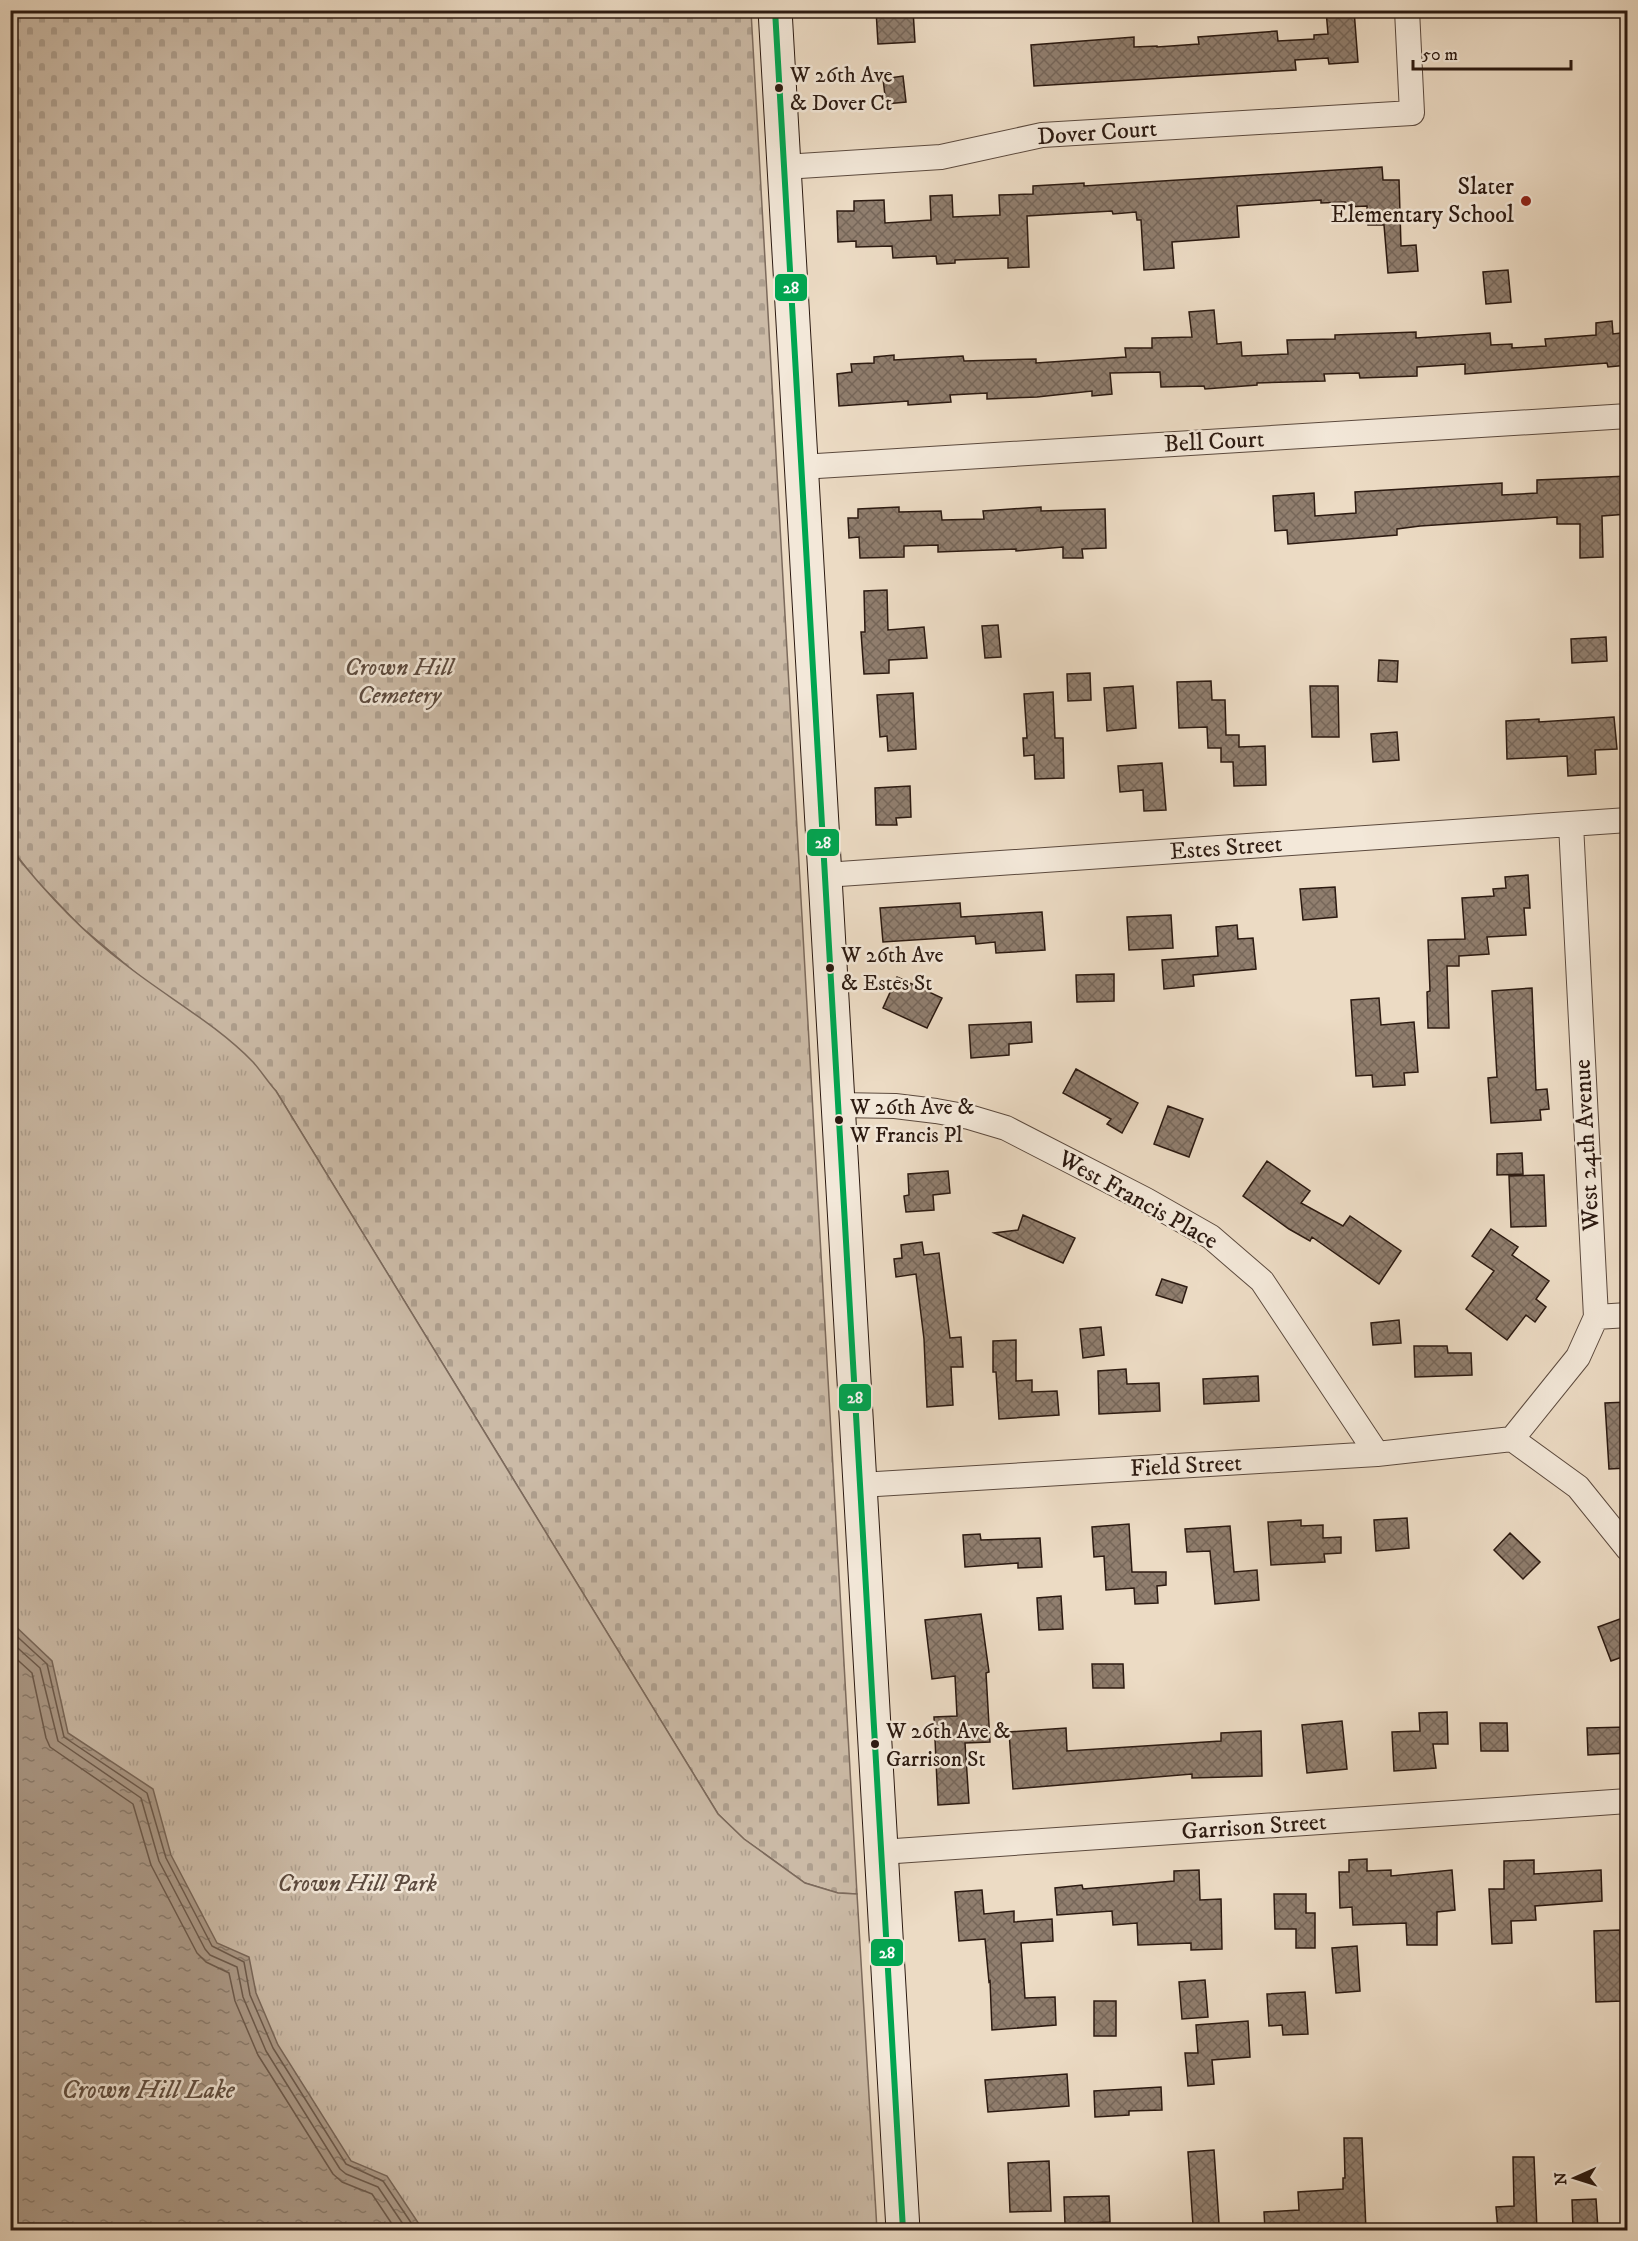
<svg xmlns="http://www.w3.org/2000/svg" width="1638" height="2241" viewBox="0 0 1638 2241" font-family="'IM FELL DW Pica',serif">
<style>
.cemetery{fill:url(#cemetery-stones);stroke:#7c6a5c;stroke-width:1.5}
.park{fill:url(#park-tufts);stroke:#7c6a5c;stroke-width:1.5}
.water{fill:url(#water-ripples);stroke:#786658;stroke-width:1.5}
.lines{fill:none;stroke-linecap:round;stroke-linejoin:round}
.shore{stroke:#6c5a4c;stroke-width:1.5}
.building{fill:url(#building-cross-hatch);stroke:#2c1a11;stroke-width:1.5}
.street-casing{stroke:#5c4a3e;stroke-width:26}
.secondary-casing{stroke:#2c1a11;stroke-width:35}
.street{stroke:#f3e8d9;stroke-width:24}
.secondary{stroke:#f3e8d9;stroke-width:33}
.bus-1-casing{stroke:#f3e8d9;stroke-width:10}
.bus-1{stroke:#00a651;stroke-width:6}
.bus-dot{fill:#2c1a11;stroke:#f3e8d9;stroke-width:2}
.poi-dot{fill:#8f2418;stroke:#f3e8d9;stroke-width:2}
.labels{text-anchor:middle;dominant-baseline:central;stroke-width:5;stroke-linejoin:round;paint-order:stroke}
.bus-label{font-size:22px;fill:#2c1a11;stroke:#f3e8d9;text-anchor:start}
.street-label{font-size:24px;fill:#2c1a11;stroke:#f3e8d9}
.poi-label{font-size:24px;fill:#2c1a11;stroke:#f3e8d9;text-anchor:end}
.park-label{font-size:24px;font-style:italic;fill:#5c4a3e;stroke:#f3e8d9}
.water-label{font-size:26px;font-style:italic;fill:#5f4d40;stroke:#f3e8d9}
.line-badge{stroke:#f3e8d9;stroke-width:2}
.badge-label{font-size:16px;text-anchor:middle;font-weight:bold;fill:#fff}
</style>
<defs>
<pattern id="cemetery-stones" width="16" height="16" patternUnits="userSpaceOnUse" patternTransform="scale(1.5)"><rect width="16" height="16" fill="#cbbaa6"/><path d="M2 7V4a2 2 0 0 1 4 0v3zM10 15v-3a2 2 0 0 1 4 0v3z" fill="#ae9f8e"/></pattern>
<pattern id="park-tufts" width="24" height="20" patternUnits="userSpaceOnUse" patternTransform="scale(1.5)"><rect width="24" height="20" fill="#cbbaa6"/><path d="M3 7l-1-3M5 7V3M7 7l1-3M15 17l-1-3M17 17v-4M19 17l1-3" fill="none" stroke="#ae9f8e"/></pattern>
<pattern id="water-ripples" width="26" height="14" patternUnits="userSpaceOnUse" patternTransform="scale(1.5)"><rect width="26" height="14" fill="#ab9987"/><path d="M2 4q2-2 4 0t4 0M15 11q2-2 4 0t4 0" fill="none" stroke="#8b7c6d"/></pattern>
<pattern id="building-cross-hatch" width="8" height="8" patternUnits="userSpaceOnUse" patternTransform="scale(1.5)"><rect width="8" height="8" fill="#907e6e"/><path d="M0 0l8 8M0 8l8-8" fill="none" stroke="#766659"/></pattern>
</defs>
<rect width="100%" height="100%" fill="#ecdbc4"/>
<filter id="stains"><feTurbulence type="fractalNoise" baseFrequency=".00333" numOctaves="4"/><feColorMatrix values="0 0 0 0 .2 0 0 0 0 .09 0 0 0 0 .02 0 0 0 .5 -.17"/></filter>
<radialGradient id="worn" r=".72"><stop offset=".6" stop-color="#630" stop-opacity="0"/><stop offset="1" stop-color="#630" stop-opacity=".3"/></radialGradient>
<path class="cemetery" d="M 11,11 L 751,11 L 857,1894 L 838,1893 L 805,1883 L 744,1839 L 718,1814 L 276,1091 L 80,926 L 35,879 L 11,848 Z"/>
<path class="park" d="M 10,848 C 44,891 82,932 126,965 C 168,998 216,1024 253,1062 C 261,1071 268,1082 276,1091 L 718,1814 L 744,1839 L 805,1883 L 838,1893 L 857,1894 L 877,2230 L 11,2230 Z"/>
<path class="water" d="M 11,1622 L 52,1661 L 68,1733 L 153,1789 L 171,1855 L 217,1943 L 249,1957 L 256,1993 L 278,2045 L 351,2161 L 387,2176 L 423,2230 L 11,2230 Z"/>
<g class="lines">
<path class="shore" d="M 10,1630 L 47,1664 L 64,1737 L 147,1793 L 166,1858 L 212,1946 L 244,1962 L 250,1995 L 273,2048 L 346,2164 L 383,2181 L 416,2230
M 10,1641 L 40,1668 L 58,1741 L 141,1798 L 159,1861 L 205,1949 L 210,1955 L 237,1967 L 243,1997 L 266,2051 L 340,2169 L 346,2174 L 378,2187 L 407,2230
M 10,1653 L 32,1673 L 46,1738 L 50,1747 L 133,1804 L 151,1865 L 197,1953 L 206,1962 L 229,1973 L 235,2001 L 258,2055 L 333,2174 L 342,2182 L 372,2194 L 396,2230"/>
</g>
<path class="building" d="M 876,10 L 913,10 L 915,42 L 878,44 Z
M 1326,10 L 1354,10 L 1358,62 L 1329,64 L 1328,58 L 1295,60 L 1296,70 L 1034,86 L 1031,45 L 1134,37 L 1134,47 L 1157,46 L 1157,47 L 1199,44 L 1198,37 L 1277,31 L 1278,41 L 1314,39 L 1314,35 L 1328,34 Z
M 903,76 L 906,102 L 886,104 L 883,79 Z
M 1382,167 L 1383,180 L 1399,180 L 1401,246 L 1416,245 L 1418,271 L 1388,273 L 1384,225 L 1368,225 L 1367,206 L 1345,207 L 1345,202 L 1321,203 L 1321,200 L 1237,206 L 1239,237 L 1172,242 L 1174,268 L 1144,270 L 1141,220 L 1137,220 L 1136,212 L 1113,214 L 1112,211 L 1027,216 L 1029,267 L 1008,268 L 1008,258 L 955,260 L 955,263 L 937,264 L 936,256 L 893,258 L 892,246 L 856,247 L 856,241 L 838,242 L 837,211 L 854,211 L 854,201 L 884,200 L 885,223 L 931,220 L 930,196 L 952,195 L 953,217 L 1000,215 L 999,195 L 1033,194 L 1033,186 L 1084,183 L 1084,186 Z
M 1508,270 L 1511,302 L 1486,304 L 1483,272 Z
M 1214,310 L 1217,344 L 1241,342 L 1242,356 L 1288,354 L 1287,340 L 1335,339 L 1335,335 L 1416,332 L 1416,338 L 1490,333 L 1491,345 L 1512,344 L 1512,348 L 1546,346 L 1545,339 L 1596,335 L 1596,323 L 1612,321 L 1613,334 L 1628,332 L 1628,365 L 1608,367 L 1607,363 L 1465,374 L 1465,364 L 1417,367 L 1417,376 L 1360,378 L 1359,373 L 1324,374 L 1325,381 L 1257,383 L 1257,385 L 1205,389 L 1204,386 L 1161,387 L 1160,372 L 1110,373 L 1112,394 L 1092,396 L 1092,391 L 1037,397 L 987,399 L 987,393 L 950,395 L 951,402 L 908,405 L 908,401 L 839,406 L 837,374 L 852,372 L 851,364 L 874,363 L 874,357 L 894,355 L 894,360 L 963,356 L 964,361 L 1036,359 L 1036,363 L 1126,357 L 1125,348 L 1152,348 L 1152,338 L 1192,337 L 1189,312 Z
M 1628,476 L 1628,514 L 1602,516 L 1603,557 L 1580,558 L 1580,524 L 1557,524 L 1557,517 L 1420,526 L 1397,529 L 1397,535 L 1288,544 L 1287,530 L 1275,531 L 1273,496 L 1314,493 L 1315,516 L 1356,513 L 1355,492 L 1502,483 L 1502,495 L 1537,493 L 1537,480 Z
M 899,507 L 899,512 L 941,511 L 942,520 L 984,519 L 983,511 L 1041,507 L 1041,511 L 1105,509 L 1106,548 L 1082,549 L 1083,558 L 1063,558 L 1063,547 L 1016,551 L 1016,549 L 938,552 L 938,545 L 904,546 L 904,557 L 860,558 L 859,537 L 849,538 L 848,518 L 858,518 L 858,509 Z
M 887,590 L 888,630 L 924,627 L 927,658 L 889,660 L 889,673 L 864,674 L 861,632 L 865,632 L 864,591 Z
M 998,625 L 1001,657 L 985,658 L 982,626 Z
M 1606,637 L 1607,661 L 1572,663 L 1571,639 Z
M 1379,660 L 1398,661 L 1397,682 L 1378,681 Z
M 1090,673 L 1091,700 L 1068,701 L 1067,674 Z
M 1211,681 L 1212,700 L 1225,700 L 1226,735 L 1239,735 L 1239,747 L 1265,746 L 1266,785 L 1234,786 L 1233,762 L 1221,762 L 1221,748 L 1208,748 L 1207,727 L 1179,728 L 1177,682 Z
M 1133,686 L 1136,728 L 1107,731 L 1104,688 Z
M 1310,686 L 1338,686 L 1339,737 L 1312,737 Z
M 1053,692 L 1055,738 L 1063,738 L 1064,778 L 1035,779 L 1034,755 L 1024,756 L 1023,738 L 1027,738 L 1024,694 Z
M 913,693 L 916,749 L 888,751 L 887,736 L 880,737 L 877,695 Z
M 1614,717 L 1617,749 L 1595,750 L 1596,774 L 1568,776 L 1567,756 L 1507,759 L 1506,721 L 1539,719 L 1539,722 Z
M 1397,732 L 1399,760 L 1373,762 L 1371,734 Z
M 1162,763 L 1166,810 L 1144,811 L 1143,790 L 1120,792 L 1118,766 Z
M 910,786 L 911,817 L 896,818 L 897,825 L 876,825 L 875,788 Z
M 1528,875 L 1530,908 L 1524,908 L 1526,935 L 1487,937 L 1489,954 L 1459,956 L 1459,966 L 1447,966 L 1449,1028 L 1428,1028 L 1427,992 L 1430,991 L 1428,940 L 1465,939 L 1462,898 L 1494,896 L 1493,889 L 1506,888 L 1505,877 Z
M 1335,887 L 1337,917 L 1303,920 L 1300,889 Z
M 960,903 L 961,917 L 1042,912 L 1045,950 L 996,953 L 995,942 L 976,944 L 975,936 L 883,942 L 880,908 Z
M 1171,915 L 1173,948 L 1129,950 L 1127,917 Z
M 1237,925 L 1238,939 L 1253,938 L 1256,969 L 1193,975 L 1194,986 L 1164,989 L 1162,960 L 1218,956 L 1216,927 Z
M 1114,974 L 1114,1001 L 1077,1002 L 1076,975 Z
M 897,977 L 942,998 L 927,1028 L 883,1008 Z
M 1532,988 L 1536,1090 L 1547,1089 L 1549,1109 L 1540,1110 L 1541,1120 L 1491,1123 L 1488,1078 L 1497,1077 L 1492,991 Z
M 1379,998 L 1381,1025 L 1414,1022 L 1418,1072 L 1404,1073 L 1405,1085 L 1373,1087 L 1372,1075 L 1356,1076 L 1351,1000 Z
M 1031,1022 L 1032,1042 L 1009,1044 L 1009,1055 L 971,1058 L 969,1025 Z
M 1076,1069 L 1138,1103 L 1122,1133 L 1107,1124 L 1111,1119 L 1063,1093 Z
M 1168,1106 L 1203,1119 L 1189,1157 L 1154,1144 Z
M 1522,1153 L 1523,1174 L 1497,1175 L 1497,1154 Z
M 1267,1161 L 1310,1191 L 1301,1203 L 1343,1226 L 1350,1216 L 1401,1251 L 1379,1284 L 1312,1237 L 1310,1241 L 1289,1229 L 1243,1196 Z
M 948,1171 L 950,1193 L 933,1195 L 934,1210 L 906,1212 L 904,1196 L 909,1195 L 908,1174 Z
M 1544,1175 L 1546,1226 L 1511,1227 L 1509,1176 Z
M 1023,1215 L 1075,1238 L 1063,1263 L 994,1233 L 1018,1230 Z
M 1491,1229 L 1518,1247 L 1512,1255 L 1549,1281 L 1536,1299 L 1546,1307 L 1535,1322 L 1526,1315 L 1507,1340 L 1466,1309 L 1494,1271 L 1472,1256 Z
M 922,1242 L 924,1255 L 939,1253 L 950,1338 L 961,1337 L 963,1367 L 951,1367 L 953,1405 L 927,1407 L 924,1339 L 916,1274 L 896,1277 L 894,1259 L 902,1258 L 901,1245 Z
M 1162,1279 L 1187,1287 L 1182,1303 L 1156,1295 Z
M 1399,1320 L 1401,1343 L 1373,1345 L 1371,1323 Z
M 1101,1327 L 1104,1355 L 1083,1358 L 1080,1329 Z
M 1016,1340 L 1016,1381 L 1032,1380 L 1032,1392 L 1057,1391 L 1059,1415 L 999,1419 L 996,1372 L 993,1372 L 993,1341 Z
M 1414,1346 L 1447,1346 L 1448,1353 L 1471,1353 L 1472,1375 L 1415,1377 Z
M 1126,1369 L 1127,1384 L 1159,1383 L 1160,1411 L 1099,1414 L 1098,1371 Z
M 1258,1376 L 1259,1401 L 1204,1404 L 1203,1379 Z
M 1628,1402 L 1628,1468 L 1609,1469 L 1605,1403 Z
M 1407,1518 L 1409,1548 L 1376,1551 L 1374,1520 Z
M 1301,1520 L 1301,1526 L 1323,1525 L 1323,1538 L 1341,1537 L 1341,1553 L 1324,1554 L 1325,1562 L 1271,1565 L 1268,1522 Z
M 1129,1524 L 1132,1572 L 1166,1572 L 1166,1585 L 1157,1586 L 1158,1603 L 1135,1604 L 1134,1588 L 1106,1590 L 1104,1556 L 1094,1557 L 1092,1527 Z
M 1230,1526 L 1234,1572 L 1257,1570 L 1259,1600 L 1215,1604 L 1210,1551 L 1187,1552 L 1185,1529 Z
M 1510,1533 L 1540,1562 L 1523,1579 L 1494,1550 Z
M 980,1534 L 981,1540 L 1040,1538 L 1042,1567 L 1018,1568 L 1018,1563 L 965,1567 L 963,1535 Z
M 1061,1596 L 1063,1629 L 1039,1630 L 1037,1598 Z
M 981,1614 L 989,1672 L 986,1673 L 990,1742 L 965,1743 L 969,1803 L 938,1805 L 934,1717 L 957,1716 L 955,1676 L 932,1679 L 925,1620 Z
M 1628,1616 L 1628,1655 L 1611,1661 L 1598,1627 Z
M 1092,1664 L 1123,1664 L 1124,1688 L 1093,1688 Z
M 1447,1712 L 1448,1744 L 1433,1744 L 1436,1768 L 1394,1771 L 1392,1732 L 1420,1731 L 1419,1713 Z
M 1342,1721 L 1347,1769 L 1307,1773 L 1302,1725 Z
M 1480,1723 L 1507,1723 L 1508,1751 L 1481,1751 Z
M 1628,1727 L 1628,1753 L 1588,1755 L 1587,1728 Z
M 1066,1728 L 1067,1751 L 1221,1741 L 1221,1733 L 1261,1731 L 1262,1776 L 1192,1778 L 1192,1774 L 1013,1789 L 1009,1732 Z
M 1367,1859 L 1367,1871 L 1391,1870 L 1391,1876 L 1452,1870 L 1455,1910 L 1437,1912 L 1437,1945 L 1407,1945 L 1406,1923 L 1353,1925 L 1352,1907 L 1340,1908 L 1339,1872 L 1349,1872 L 1349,1860 Z
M 1534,1860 L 1534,1874 L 1601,1870 L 1602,1901 L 1535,1906 L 1536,1920 L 1511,1921 L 1512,1943 L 1492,1944 L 1489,1889 L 1504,1889 L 1504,1861 Z
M 1199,1870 L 1200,1900 L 1221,1899 L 1222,1949 L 1191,1950 L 1191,1943 L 1138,1945 L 1137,1923 L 1113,1925 L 1112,1911 L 1057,1915 L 1055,1888 L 1082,1885 L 1083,1889 L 1174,1881 L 1174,1871 Z
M 982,1890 L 984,1914 L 1014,1911 L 1014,1922 L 1052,1919 L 1053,1941 L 1021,1943 L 1025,1998 L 1055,1997 L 1056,2025 L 992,2030 L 990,1981 L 989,1982 L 985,1939 L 959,1941 L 955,1892 Z
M 1274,1894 L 1306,1894 L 1306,1913 L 1315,1913 L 1315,1948 L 1296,1948 L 1296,1929 L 1275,1929 Z
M 1620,1930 L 1622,2001 L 1596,2002 L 1594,1931 Z
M 1357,1946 L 1360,1991 L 1336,1993 L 1332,1948 Z
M 1205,1980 L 1208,2017 L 1182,2019 L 1179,1982 Z
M 1305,1992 L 1308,2034 L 1283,2035 L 1282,2025 L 1269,2026 L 1267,1994 Z
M 1094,2001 L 1116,2001 L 1116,2036 L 1094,2036 Z
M 1248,2021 L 1250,2057 L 1212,2060 L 1214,2084 L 1188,2086 L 1185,2053 L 1198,2053 L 1196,2025 Z
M 1067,2074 L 1069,2106 L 988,2112 L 985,2080 Z
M 1161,2087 L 1162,2110 L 1129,2111 L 1129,2115 L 1095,2117 L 1094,2091 Z
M 1344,2138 L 1362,2138 L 1366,2230 L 1265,2230 L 1264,2212 L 1299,2210 L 1298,2192 L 1343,2189 L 1343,2178 L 1345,2178 Z
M 1214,2150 L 1219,2223 L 1193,2225 L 1188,2152 Z
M 1513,2157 L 1534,2157 L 1537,2230 L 1498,2230 L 1496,2207 L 1514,2206 Z
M 1049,2161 L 1051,2211 L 1010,2212 L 1008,2163 Z
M 1109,2196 L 1110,2222 L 1065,2224 L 1064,2197 Z
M 1596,2199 L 1598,2229 L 1573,2230 L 1572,2200 Z"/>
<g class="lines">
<g class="street-casing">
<path id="street" d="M 784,167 L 941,157 L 1042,135 L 1412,113 L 1407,10
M 801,467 L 1628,416
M 825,875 L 1628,820
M 838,1105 L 895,1106 L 936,1111 L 969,1117 L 1006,1128 L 1146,1200 L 1211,1237 L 1262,1281 L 1377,1454
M 1596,1317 L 1628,1315
M 1512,1439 L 1578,1357 L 1596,1317 L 1571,824
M 1512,1439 L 1578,1487 L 1628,1549
M 860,1485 L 1377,1454 L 1512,1439
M 881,1852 L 1628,1801"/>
</g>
<g class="secondary-casing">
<path id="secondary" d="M 775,10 L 903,2230"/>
</g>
<use href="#street" class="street"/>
<use href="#secondary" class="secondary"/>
<g class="bus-1-casing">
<path id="bus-1" d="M 775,10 L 903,2230"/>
</g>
<use href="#bus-1" class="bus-1"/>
</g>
<g class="bus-dot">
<circle cx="779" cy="88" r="5"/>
<circle cx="830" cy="968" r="5"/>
<circle cx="839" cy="1120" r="5"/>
<circle cx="875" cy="1744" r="5"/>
</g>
<circle class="poi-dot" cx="1526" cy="201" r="6"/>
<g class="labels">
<g class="bus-label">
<text x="790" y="75">W 26th Ave<tspan x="790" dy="28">&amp; Dover Ct</tspan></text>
<text x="841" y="955">W 26th Ave<tspan x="841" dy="28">&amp; Estes St</tspan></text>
<text x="850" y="1107">W 26th Ave &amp;<tspan x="850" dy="28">W Francis Pl</tspan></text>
<text x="886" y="1731">W 26th Ave &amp;<tspan x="886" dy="28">Garrison St</tspan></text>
</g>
<g class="street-label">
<text transform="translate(1097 133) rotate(-4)">Dover Court</text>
<text transform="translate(1214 442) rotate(-3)">Bell Court</text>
<text transform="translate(1226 848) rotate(-4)">Estes Street</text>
<text transform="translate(1587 1145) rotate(-93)">West 24th Avenue</text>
<text transform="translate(1138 1200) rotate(29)">West Francis Place</text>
<text transform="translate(1186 1466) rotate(-3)">Field Street</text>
<text transform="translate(1254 1827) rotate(-4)">Garrison Street</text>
</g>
<g class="poi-label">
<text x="1514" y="187">Slater<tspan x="1514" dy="28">Elementary School</tspan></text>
</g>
<g class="park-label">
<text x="399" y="668">Crown Hill<tspan x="399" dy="28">Cemetery</tspan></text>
<text x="357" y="1884">Crown Hill Park</text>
</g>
<g class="water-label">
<text x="148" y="2090">Crown Hill Lake</text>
</g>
</g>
<g class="line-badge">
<rect x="774" y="273" width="34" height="29" rx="6" fill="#00a651"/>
<rect x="806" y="828" width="34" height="29" rx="6" fill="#00a651"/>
<rect x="838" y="1383" width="34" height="29" rx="6" fill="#00a651"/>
<rect x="870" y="1938" width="34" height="29" rx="6" fill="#00a651"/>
</g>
<g class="badge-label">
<text x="791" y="293">28</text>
<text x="823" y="848">28</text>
<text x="855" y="1403">28</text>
<text x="887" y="1958">28</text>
</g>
<rect width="1638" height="2241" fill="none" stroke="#ecdbc4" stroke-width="36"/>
<rect x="12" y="12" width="1614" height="2217" fill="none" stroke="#2c1a11" stroke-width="3"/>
<rect x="18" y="18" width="1602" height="2205" fill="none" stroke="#2c1a11" stroke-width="1.5"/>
<g transform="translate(1575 2178) rotate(267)" stroke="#f3e8d9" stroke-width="4.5" paint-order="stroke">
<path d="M0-4.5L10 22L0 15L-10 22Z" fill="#2c1a11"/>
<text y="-9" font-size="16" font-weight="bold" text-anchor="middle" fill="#2c1a11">N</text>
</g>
<path d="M1413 60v9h158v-9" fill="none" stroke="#2c1a11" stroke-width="3"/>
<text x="1422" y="60" font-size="18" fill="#2c1a11" stroke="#f3e8d9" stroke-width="4.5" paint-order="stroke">50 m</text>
<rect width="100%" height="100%" filter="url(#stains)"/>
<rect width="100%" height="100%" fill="url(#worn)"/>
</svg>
